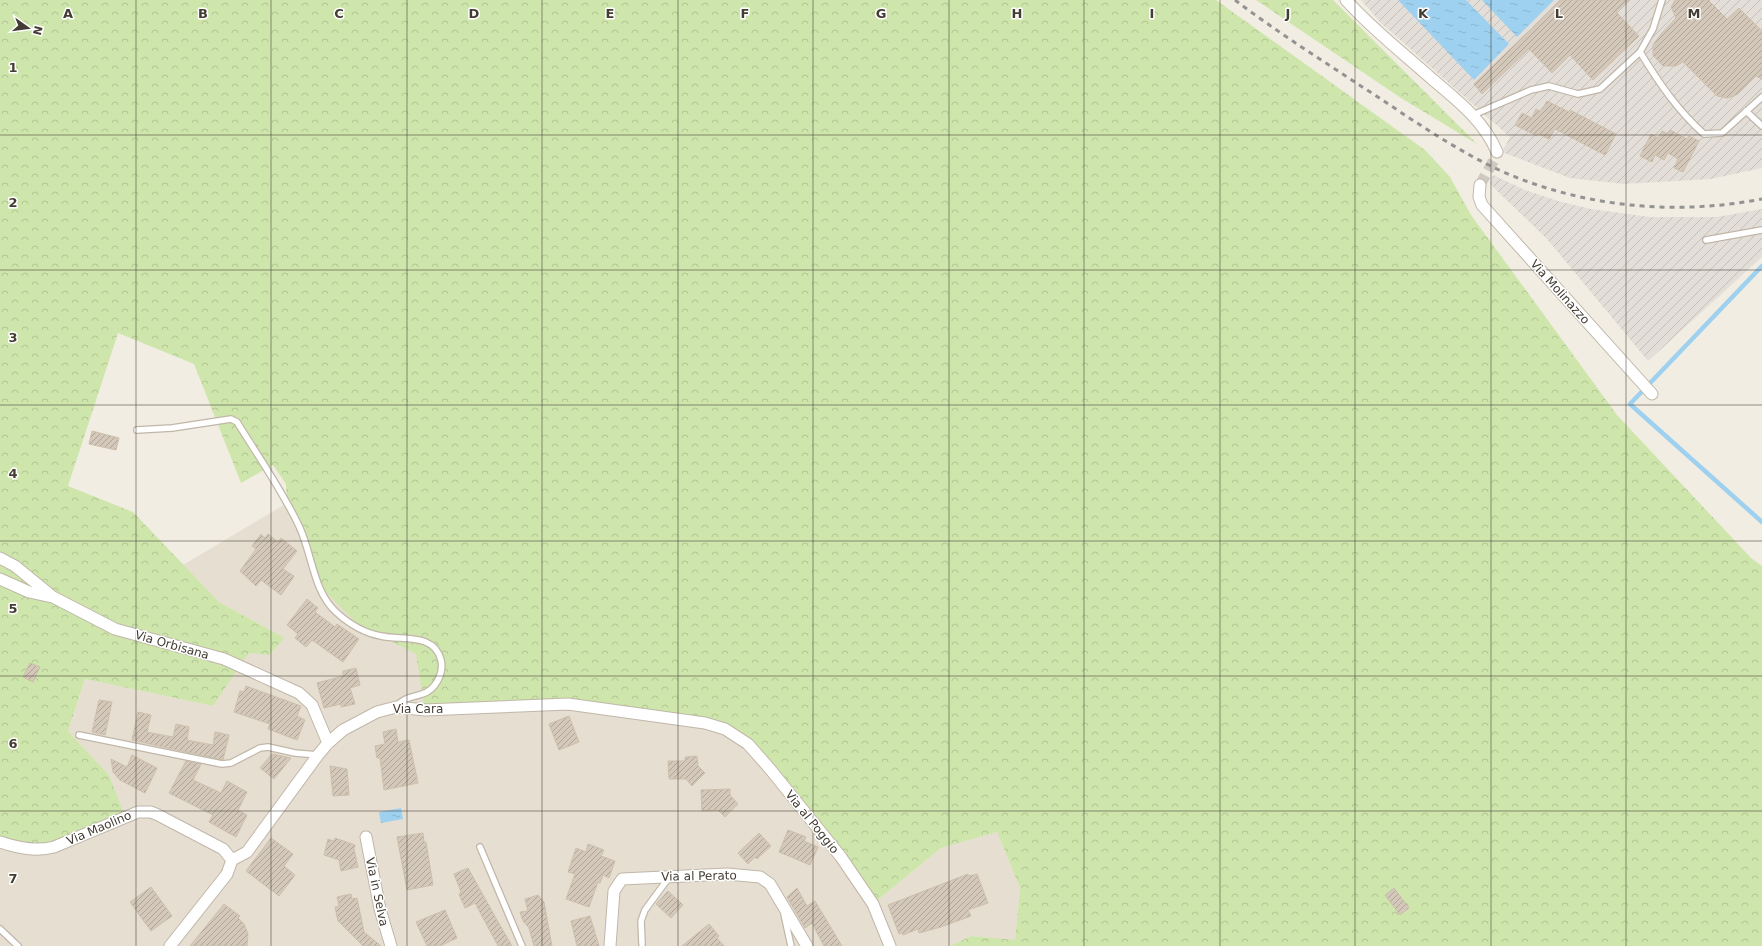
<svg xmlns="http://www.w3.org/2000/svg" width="1762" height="946" viewBox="0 0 1762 946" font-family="'DejaVu Sans',sans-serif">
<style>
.residential{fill:#e6ded1}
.industrial{fill:url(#industrial-furrows)}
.forest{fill:url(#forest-crowns)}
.water{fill:url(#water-ripples)}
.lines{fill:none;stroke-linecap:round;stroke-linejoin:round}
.stream{stroke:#9ed1ef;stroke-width:4.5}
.building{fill:url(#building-hatch);stroke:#cebfac}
.minor-tunnel{stroke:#cfcac0;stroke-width:11;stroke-dasharray:11 5.5;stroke-linecap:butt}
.service-casing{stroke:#c0b7a9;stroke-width:8}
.minor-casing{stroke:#c0b7a9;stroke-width:13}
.service{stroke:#fff;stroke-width:5.5}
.minor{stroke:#fff;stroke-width:11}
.rail{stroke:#939393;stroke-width:3;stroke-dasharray:5 5;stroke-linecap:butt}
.grid{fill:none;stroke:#433c33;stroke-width:1;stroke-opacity:0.55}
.labels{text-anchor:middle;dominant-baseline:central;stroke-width:3;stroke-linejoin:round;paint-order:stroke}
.street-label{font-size:12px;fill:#433c33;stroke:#fff}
.grid-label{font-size:13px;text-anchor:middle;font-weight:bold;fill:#433c33;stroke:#fff;stroke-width:3;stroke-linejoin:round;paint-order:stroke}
</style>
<defs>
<pattern id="industrial-furrows" width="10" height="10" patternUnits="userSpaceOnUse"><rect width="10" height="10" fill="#e3ded8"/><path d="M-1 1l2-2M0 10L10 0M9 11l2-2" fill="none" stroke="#c4bfba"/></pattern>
<pattern id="forest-crowns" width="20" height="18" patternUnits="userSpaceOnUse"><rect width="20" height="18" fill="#cee6ab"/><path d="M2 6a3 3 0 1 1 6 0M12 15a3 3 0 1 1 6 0" fill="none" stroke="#b2c694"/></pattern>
<pattern id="water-ripples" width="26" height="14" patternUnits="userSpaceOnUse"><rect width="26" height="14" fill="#9ed1ef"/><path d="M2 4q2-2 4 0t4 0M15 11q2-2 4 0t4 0" fill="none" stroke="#89b4cd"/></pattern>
<pattern id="building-hatch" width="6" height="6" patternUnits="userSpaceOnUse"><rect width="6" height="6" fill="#d3c8b9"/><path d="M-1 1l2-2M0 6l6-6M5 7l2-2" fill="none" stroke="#ada497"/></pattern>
</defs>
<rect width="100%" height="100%" fill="#f2ede3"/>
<path class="residential" d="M 287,503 L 381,636 L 417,654 L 568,704 L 705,723 L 748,744 L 873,904 L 941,848 L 997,832 L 1020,888 L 1015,941 L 971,936 L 950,946 L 0,946 L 0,842 L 109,775 L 68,731 L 85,679 L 213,706 L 249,653 L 269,655 L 285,638 L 219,602 L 183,565 Z"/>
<path class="industrial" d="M 1361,0 L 1762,0 L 1762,168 L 1711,179 L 1623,184 L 1570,178 L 1502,152 L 1510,137 L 1381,23 Z
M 1493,175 L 1525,190 L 1558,201 L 1591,209 L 1650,217 L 1717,217 L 1762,209 L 1762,257 L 1648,361 L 1547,239 L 1490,184 Z"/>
<path class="forest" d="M 0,0 L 1216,0 L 1425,150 L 1450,177 L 1471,215 L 1617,415 L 1751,558 L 1762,566 L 1762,946 L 950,946 L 971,936 L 1015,940 L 1020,888 L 997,832 L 941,848 L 873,904 L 770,769 L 725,729 L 568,704 L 425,710 L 416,654 L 381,636 L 363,630 L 321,587 L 287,503 L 286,484 L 273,465 L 241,483 L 194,364 L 118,333 L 68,486 L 133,512 L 219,602 L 285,638 L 269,655 L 249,653 L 213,706 L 85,679 L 68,731 L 109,775 L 125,817 L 54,847 L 0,842 Z
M 1256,0 L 1333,0 L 1477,144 L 1401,98 Z"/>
<path class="water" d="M 1398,0 L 1466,0 L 1509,44 L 1474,80 Z
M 1482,0 L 1554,0 L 1517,37 Z
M 401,808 L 403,819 L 381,823 L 379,812 Z"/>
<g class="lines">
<path class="stream" d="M 1762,266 L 1630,404 L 1762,522"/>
</g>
<path class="building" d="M 1561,0 L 1629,0 L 1616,12 L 1639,36 L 1593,80 L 1570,55 L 1552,73 L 1529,49 L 1482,94 L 1474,84 Z
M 1675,0 L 1708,0 L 1727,19 L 1739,8 L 1762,31 L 1762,79 L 1756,76 L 1738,94 L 1728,98 L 1717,96 L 1683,62 L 1676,66 L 1663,66 L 1653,55 L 1653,45 L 1661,34 L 1676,18 L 1671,7 Z
M 1547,101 L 1569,112 L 1570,110 L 1616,134 L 1605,155 L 1555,129 L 1549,139 L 1538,134 L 1537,136 L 1515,125 L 1522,113 L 1532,118 L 1536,109 L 1541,112 Z
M 1670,130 L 1687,139 L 1689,136 L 1699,141 L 1683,172 L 1674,168 L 1678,159 L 1668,153 L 1664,160 L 1655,155 L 1652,162 L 1640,156 L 1651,134 L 1658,138 L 1662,131 L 1668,134 Z
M 92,431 L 119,438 L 116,450 L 89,444 Z
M 261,534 L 265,538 L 268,534 L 278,542 L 281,538 L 297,551 L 283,569 L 294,576 L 293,578 L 281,595 L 261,580 L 256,586 L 240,571 L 256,549 L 252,546 Z
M 307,599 L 318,608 L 315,612 L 335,627 L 337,624 L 359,639 L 343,662 L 312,640 L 306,647 L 295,638 L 298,634 L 287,625 Z
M 30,663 L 40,667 L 33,682 L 23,677 Z
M 356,668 L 360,685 L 350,688 L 355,704 L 341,707 L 341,704 L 324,708 L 317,683 L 343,676 L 343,671 Z
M 246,686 L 301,706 L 297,716 L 305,720 L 297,740 L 268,729 L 270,724 L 234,712 L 240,691 L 244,692 Z
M 99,700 L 112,702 L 105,735 L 92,732 Z
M 138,712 L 151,715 L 147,732 L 173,737 L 176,724 L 189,727 L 187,740 L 213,745 L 215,732 L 229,735 L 223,760 L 132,740 Z
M 569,716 L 579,742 L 559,750 L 549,724 Z
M 396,729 L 398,742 L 409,740 L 418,783 L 384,790 L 380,758 L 377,758 L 375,746 L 385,744 L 383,732 Z
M 272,754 L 291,758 L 274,779 L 260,768 Z
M 132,755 L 157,768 L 145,793 L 120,780 L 113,772 L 111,759 L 127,767 Z
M 697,756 L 698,766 L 705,773 L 692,786 L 686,779 L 669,779 L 668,761 L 685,761 L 685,757 Z
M 186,761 L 201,764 L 193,780 L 221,793 L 227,781 L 247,792 L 238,810 L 247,815 L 236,837 L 209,822 L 213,815 L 169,793 Z
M 330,766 L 347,769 L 349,795 L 333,796 Z
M 730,789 L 730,795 L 738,804 L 725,817 L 718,810 L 702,811 L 701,790 Z
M 788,830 L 806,837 L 804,841 L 818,847 L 810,865 L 779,852 Z
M 423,833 L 424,842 L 426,842 L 433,885 L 407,890 L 397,837 Z
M 759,833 L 771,846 L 757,859 L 755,857 L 748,864 L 738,853 Z
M 271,838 L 293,854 L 284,866 L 295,875 L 279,896 L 246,871 Z
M 335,838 L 355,845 L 354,849 L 358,867 L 341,871 L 339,860 L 324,855 L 328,839 L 334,841 Z
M 588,844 L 604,850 L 601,856 L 615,861 L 609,878 L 603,875 L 600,883 L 598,882 L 589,907 L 566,899 L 575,874 L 568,872 L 576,848 L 586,852 Z
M 468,868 L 497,920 L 512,946 L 498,946 L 475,903 L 465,908 L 459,894 L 461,892 L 454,874 Z
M 968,874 L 969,876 L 977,874 L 988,903 L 968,910 L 971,916 L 941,927 L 919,933 L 918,929 L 903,935 L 902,933 L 899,934 L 888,905 Z
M 151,887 L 172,916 L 151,931 L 130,902 Z
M 797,888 L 807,906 L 815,901 L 842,946 L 824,946 L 812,923 L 805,928 L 787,897 Z
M 1394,888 L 1409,908 L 1400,915 L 1385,895 Z
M 668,891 L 683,905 L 671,918 L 656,904 Z
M 351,894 L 352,899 L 357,898 L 364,932 L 381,946 L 363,946 L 338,921 L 335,907 L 339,906 L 337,897 Z
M 538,895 L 544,902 L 552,946 L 534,946 L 529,928 L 523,921 L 520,912 L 528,911 L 525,899 Z
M 224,904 L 240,916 L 238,918 L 244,924 L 248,934 L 247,946 L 190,946 Z
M 445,910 L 457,938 L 440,946 L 427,946 L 416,922 Z
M 590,916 L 599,946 L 577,946 L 571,921 Z
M 709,924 L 719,936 L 717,938 L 724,946 L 682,946 Z"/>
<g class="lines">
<path class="minor-tunnel" d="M 1480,185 L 1494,160 L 1497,152"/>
<g class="service-casing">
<path id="service" d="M 1640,52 C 1659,83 1678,111 1704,134 L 1722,133 L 1762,97
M 1746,111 L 1762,126
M 1473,115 L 1531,90 L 1549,86 L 1578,94 L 1600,89 L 1640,52 L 1653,29 L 1662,0
M 1706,240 L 1762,230
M 137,430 L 172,428 L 231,419 L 237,422 C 258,456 282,490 299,526 C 312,553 313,591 336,612 C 348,623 364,633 381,636 C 401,641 434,632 441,660 C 444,673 436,690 422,694 C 411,698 404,697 396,707
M 79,735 L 222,764 L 231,763 L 260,748 L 268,747 L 295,753 L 318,755
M 480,847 L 522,946
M 784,914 L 791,946
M 0,929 L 18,946
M 642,944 L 641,921 L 645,910 L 670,876"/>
</g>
<g class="minor-casing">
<path id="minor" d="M 1346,0 C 1372,29 1403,53 1432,79 C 1457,100 1484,121 1497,152
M 1480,185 L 1479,197 L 1482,205 L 1652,394
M 0,558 L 15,566 L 53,597 L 115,629 L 224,659 L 299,693 L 312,705 L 328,743
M 0,579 L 29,592 L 52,597
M 366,837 L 380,909 L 391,946
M 0,842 C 18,848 36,852 54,847 L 138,812 L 151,812 L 158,815 L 223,849 L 232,860
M 170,946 L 227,874 L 232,860 L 247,852 L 318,755 L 328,743 L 343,730 L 377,712 L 396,707 L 425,710 L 568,704 L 705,723 L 725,729 L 748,744 L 770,769 L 841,857 L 873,904 L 890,946
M 610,946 L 614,891 L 622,879 L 727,874 L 760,877 L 770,884 L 807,946"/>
</g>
<use href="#service" class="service"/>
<use href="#minor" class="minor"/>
<path class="rail" d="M 1235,0 C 1277,32 1323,61 1367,90 C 1410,118 1452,148 1499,170 C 1581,207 1674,216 1762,199"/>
</g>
<path class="grid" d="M 136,0 L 136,946M 271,0 L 271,946M 407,0 L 407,946M 542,0 L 542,946M 678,0 L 678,946M 813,0 L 813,946M 949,0 L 949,946M 1084,0 L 1084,946M 1220,0 L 1220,946M 1355,0 L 1355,946M 1491,0 L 1491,946M 1626,0 L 1626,946M 0,135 L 1762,135M 0,270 L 1762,270M 0,405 L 1762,405M 0,541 L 1762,541M 0,676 L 1762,676M 0,811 L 1762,811"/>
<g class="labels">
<g class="street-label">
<text transform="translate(1560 292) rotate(48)">Via Molinazzo</text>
<text transform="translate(172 645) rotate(16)">Via Orbisana</text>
<text x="418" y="709">Via Cara</text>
<text transform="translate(812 822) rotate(51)">Via al Poggio</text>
<text transform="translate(99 828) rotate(-23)">Via Maolino</text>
<text transform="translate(699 876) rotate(-1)">Via al Perato</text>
<text transform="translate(377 892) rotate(78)">Via in Selva</text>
</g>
</g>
<g class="grid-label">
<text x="68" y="18">A</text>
<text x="203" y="18">B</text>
<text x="339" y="18">C</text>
<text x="474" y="18">D</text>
<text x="610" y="18">E</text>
<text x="745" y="18">F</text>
<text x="881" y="18">G</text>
<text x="1017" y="18">H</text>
<text x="1152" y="18">I</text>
<text x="1288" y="18">J</text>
<text x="1423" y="18">K</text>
<text x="1559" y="18">L</text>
<text x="1694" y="18">M</text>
<text x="13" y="72">1</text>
<text x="13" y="207">2</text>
<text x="13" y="342">3</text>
<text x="13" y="478">4</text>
<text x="13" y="613">5</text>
<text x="13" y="748">6</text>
<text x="13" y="883">7</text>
</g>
<g transform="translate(28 28) rotate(104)" stroke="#ffffff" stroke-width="3" paint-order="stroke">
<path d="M0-3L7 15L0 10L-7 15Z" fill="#433c33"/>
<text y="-6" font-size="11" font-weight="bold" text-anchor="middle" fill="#433c33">N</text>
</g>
</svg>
